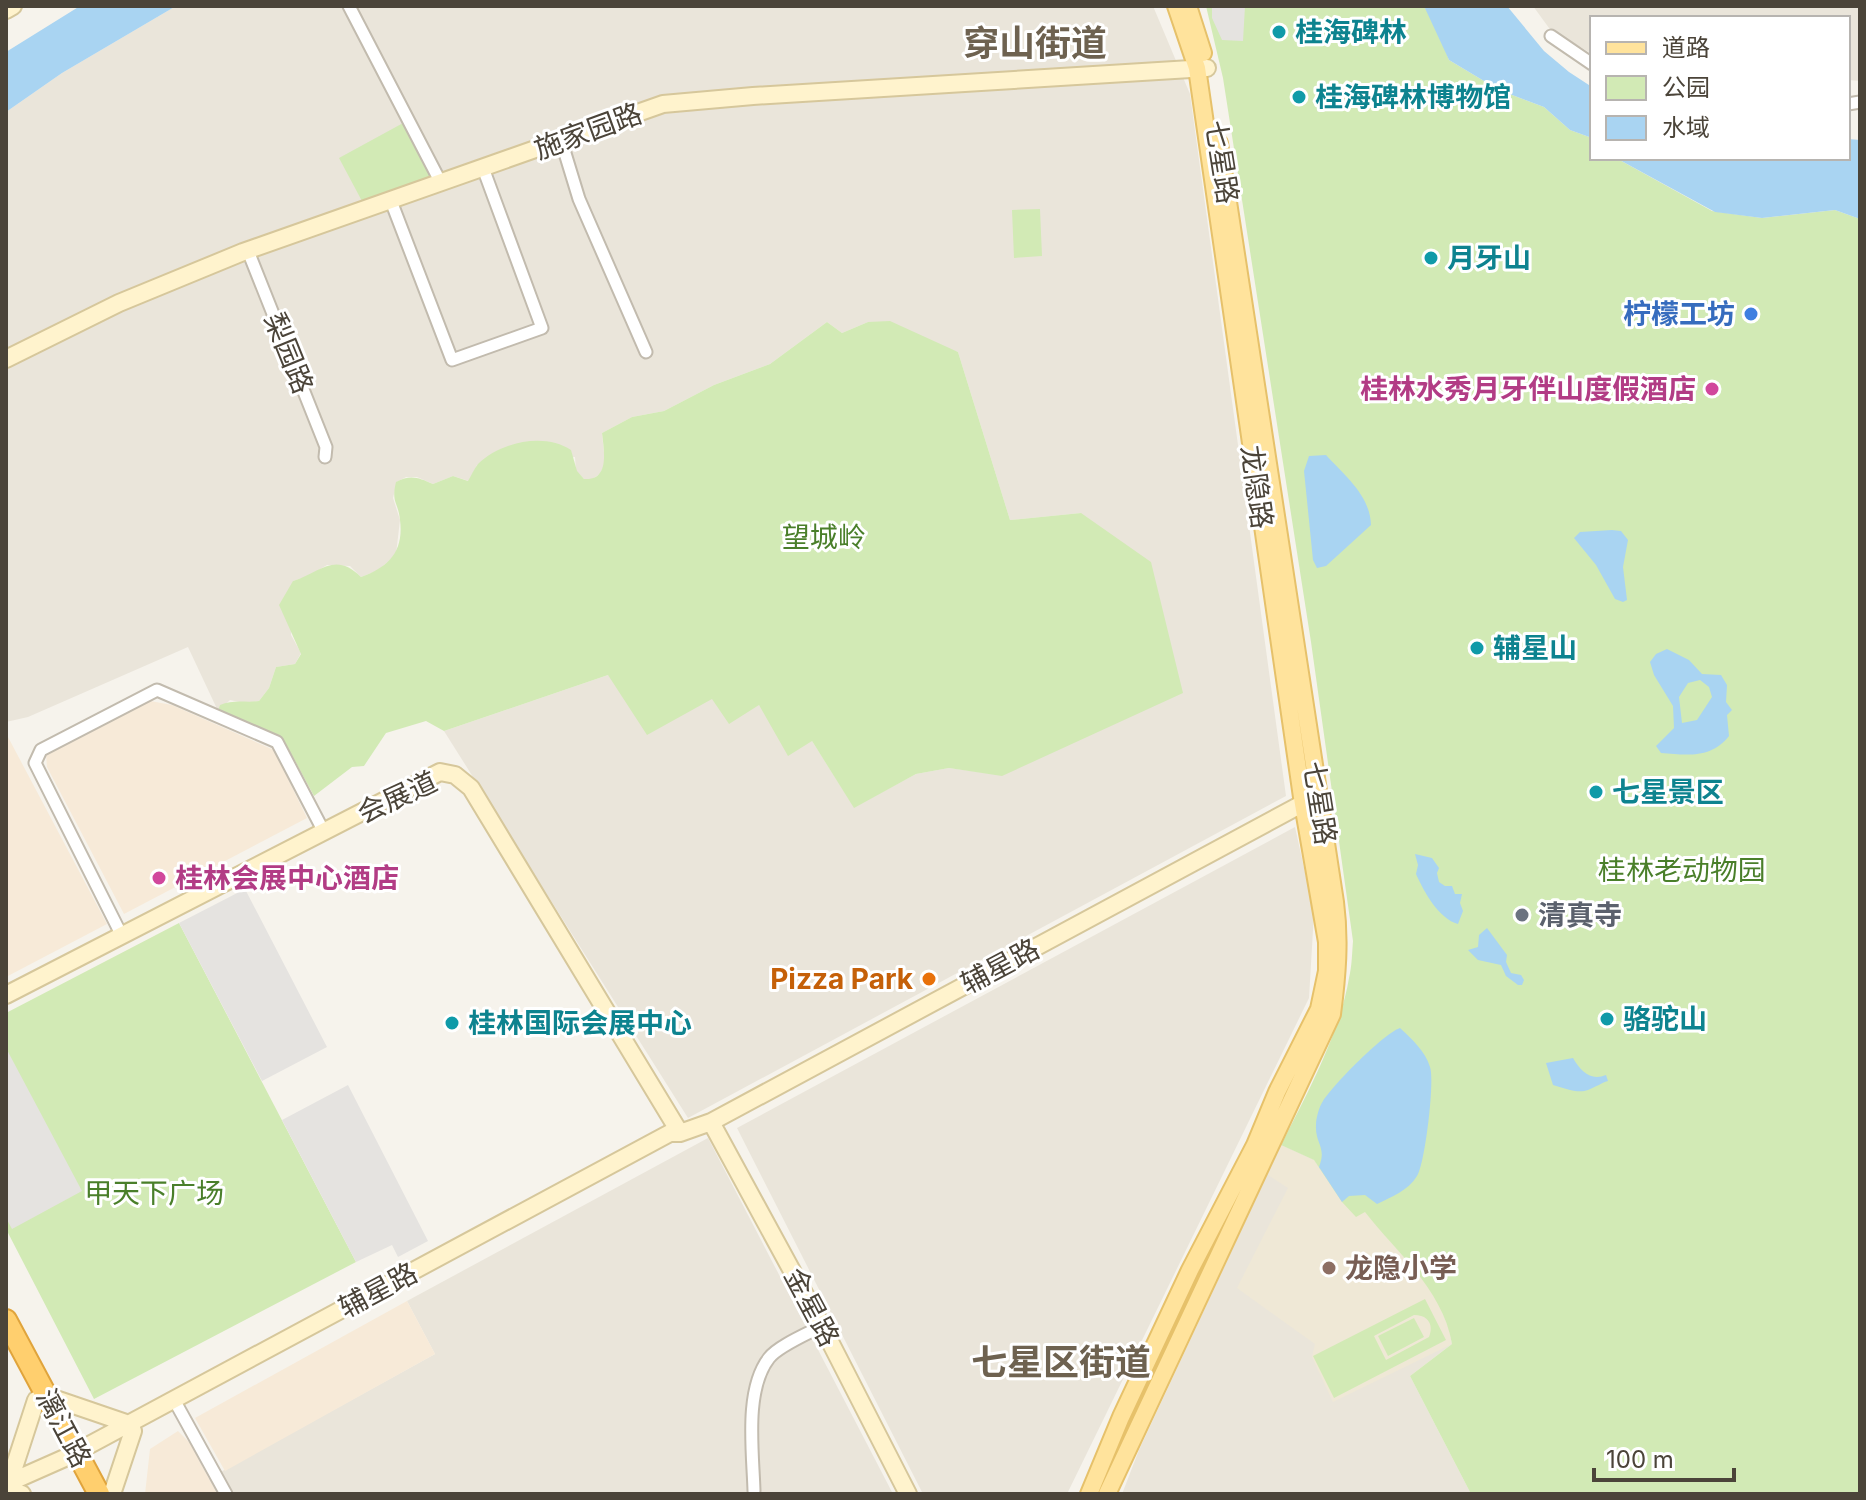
<svg xmlns="http://www.w3.org/2000/svg" width="1866" height="1500" viewBox="0 0 1866 1500" font-family="Inter,'Noto Sans SC',sans-serif">
<style>
.residential{fill:#eae5da}
.commercial{fill:#f7ead8}
.education{fill:#efe8d6}
.green{fill:#d2eab5;fill-rule:evenodd}
.parking{fill:#e5e3e0}
.water{fill:#a9d4f2;fill-rule:evenodd}
.lines{fill:none;stroke-linecap:round;stroke-linejoin:round}
.street-casing{stroke:#c2bbae;stroke-width:15}
.secondary-casing{stroke:#d6c79b;stroke-width:20}
.primary-casing{stroke:#e6c16a;stroke-width:20}
.highway-casing{stroke:#e0a43c;stroke-width:24}
.street{stroke:#fff;stroke-width:11}
.secondary{stroke:#fff3cd;stroke-width:16}
.primary{stroke:#ffe39c;stroke-width:16}
.highway{stroke:#ffcf6e;stroke-width:20}
.culture-dot{fill:#0f9aa8;stroke:#fff;stroke-width:3}
.shop-dot{fill:#3f7fe0;stroke:#fff;stroke-width:3}
.hotel-dot{fill:#d1479c;stroke:#fff;stroke-width:3}
.worship-dot{fill:#6b7280;stroke:#fff;stroke-width:3}
.food-dot{fill:#e8710a;stroke:#fff;stroke-width:3}
.education-dot{fill:#8d6e63;stroke:#fff;stroke-width:3}
.labels{text-anchor:middle;dominant-baseline:central;stroke-width:6;stroke-linejoin:round;paint-order:stroke}
.culture-label{font-size:28px;font-weight:bold;fill:#0d838f;stroke:#fff;text-anchor:start}
.street-label{font-size:28px;fill:#4b4439;stroke:#fff}
.shop-label{font-size:28px;font-weight:bold;fill:#366cbe;stroke:#fff;text-anchor:end}
.hotel-label{font-size:28px;font-weight:bold;fill:#b23c85;stroke:#fff;text-anchor:end}
.park-label{font-size:28px;fill:#4a7f2a;stroke:#fff}
.worship-label{font-size:28px;font-weight:bold;fill:#5b616d;stroke:#fff;text-anchor:start}
.food-label{font-size:28px;font-weight:bold;fill:#c56008;stroke:#fff;text-anchor:end}
.education-label{font-size:28px;font-weight:bold;fill:#785e54;stroke:#fff;text-anchor:start}
.district-label{font-size:36px;font-weight:bold;fill:#6e6250;stroke:#fff}
</style>
<rect width="100%" height="100%" fill="#f6f3ec"/>
<path class="residential" d="M 176,6 L 1153,6 L 1190,94 L 1286,796 L 688,1118 L 444,731 L 608,675 L 713,699 L 759,705 L 812,741 L 854,807 L 916,774 L 949,768 L 1002,775 L 1081,513 L 1010,520 L 958,352 L 868,322 L 842,333 L 827,322 L 770,364 L 714,385 L 664,411 L 632,417 L 602,433 L 605,463 L 601,473 L 591,480 L 584,479 L 576,471 L 575,457 L 477,465 L 469,481 L 453,476 L 433,484 L 417,477 L 406,477 L 397,482 L 393,498 L 400,520 L 396,554 L 379,570 L 361,577 L 350,566 L 327,565 L 311,575 L 293,581 L 291,635 L 301,653 L 295,664 L 276,667 L 269,688 L 259,701 L 244,703 L 230,700 L 218,711 L 188,647 L 28,717 L 6,722 L 6,112 L 62,73 Z
M 1533,6 L 1858,6 L 1860,81 L 1848,80 L 1848,18 L 1592,18 L 1592,54 L 1549,28 Z
M 1295,827 L 1314,913 L 1309,998 L 1067,1494 L 923,1494 L 737,1128 Z
M 708,1138 L 893,1494 L 217,1494 L 208,1479 L 435,1354 L 407,1301 Z
M 1281,1145 L 1314,1160 L 1342,1202 L 1356,1216 L 1452,1344 L 1410,1376 L 1471,1494 L 1122,1494 L 1139,1450 Z"/>
<path class="commercial" d="M 145,700 L 172,705 L 274,750 L 307,818 L 124,914 L 47,767 L 46,754 Z
M 8,737 L 107,924 L 6,977 L 6,738 Z
M 407,1301 L 435,1354 L 225,1471 L 195,1418 Z
M 178,1431 L 190,1443 L 217,1494 L 145,1494 L 150,1449 Z"/>
<path class="education" d="M 1281,1145 L 1314,1160 L 1342,1202 L 1365,1211 L 1435,1294 L 1449,1329 L 1452,1344 L 1333,1402 L 1312,1357 L 1315,1344 L 1237,1288 L 1288,1188 L 1268,1175 Z"/>
<path class="green" d="M 1206,6 L 1424,6 L 1437,28 L 1449,60 L 1499,90 L 1544,107 L 1570,130 L 1592,138 L 1592,158 L 1616,158 L 1712,211 L 1762,218 L 1835,210 L 1860,219 L 1860,1494 L 1471,1494 L 1410,1376 L 1452,1344 C 1443,1290 1397,1253 1365,1212 L 1356,1217 L 1342,1202 L 1314,1160 L 1281,1145 C 1306,1096 1340,1033 1349,978 C 1352,966 1352,953 1353,941 L 1311,642 L 1223,78 Z
M 405,122 L 435,177 L 363,203 L 339,158 Z
M 1040,209 L 1042,256 L 1014,258 L 1012,210 Z
M 890,321 L 958,352 L 1010,520 L 1081,513 L 1151,562 L 1183,693 L 1002,776 L 949,768 L 916,774 L 854,808 L 812,741 L 788,756 L 759,705 L 729,724 L 712,699 L 647,735 L 608,675 L 444,731 L 426,721 L 386,733 L 364,766 L 352,767 L 314,796 L 282,737 L 218,711 L 220,705 C 233,699 246,703 259,701 L 269,688 L 276,667 L 295,664 L 301,654 L 279,605 L 293,581 C 321,572 335,551 361,577 C 389,567 404,551 400,520 C 398,501 391,503 396,482 C 411,474 419,478 433,484 L 453,476 L 468,481 C 471,476 474,469 478,464 C 500,442 545,432 571,450 L 577,471 L 584,479 C 610,481 604,451 602,433 L 632,417 L 664,411 L 714,385 L 770,364 L 827,322 L 842,333 L 868,322 Z
M 179,923 L 356,1262 L 94,1399 L 6,1229 L 6,1013 Z
M 1425,1299 L 1446,1340 L 1334,1398 L 1313,1356 ZM 1414,1315 C 1428,1315 1434,1324 1429,1337 L 1386,1360 L 1374,1336 Z
M 1414,1318 L 1424,1337 L 1388,1356 L 1378,1336 Z"/>
<path class="parking" d="M 1212,6 L 1245,6 L 1243,41 L 1222,40 L 1212,18 Z
M 245,889 L 327,1047 L 262,1081 L 179,923 Z
M 6,1048 L 82,1191 L 12,1229 L 6,1218 Z
M 348,1085 L 428,1241 L 398,1257 L 392,1245 L 356,1262 L 282,1120 Z"/>
<path class="water" d="M 80,6 L 176,6 L 62,73 L 6,112 L 6,52 Z
M 1424,6 L 1507,6 L 1544,51 L 1569,72 L 1592,87 L 1592,138 L 1570,130 L 1544,107 L 1499,90 L 1449,60 Z
M 1848,139 L 1860,140 L 1860,219 L 1835,210 L 1762,218 L 1715,212 L 1616,158 L 1848,158 Z
M 1326,455 C 1345,476 1370,495 1371,525 L 1326,566 L 1317,568 L 1313,560 L 1304,471 L 1309,456 Z
M 1612,530 L 1621,531 L 1628,540 L 1623,567 L 1627,600 L 1623,602 L 1615,599 L 1596,565 L 1574,538 L 1580,532 Z
M 1667,649 L 1689,660 L 1702,674 L 1721,675 L 1727,685 L 1726,702 L 1732,710 L 1727,715 L 1729,736 C 1711,759 1687,755 1661,753 L 1656,746 L 1674,728 L 1673,706 L 1654,675 L 1650,662 L 1656,654 ZM 1700,680 L 1709,687 L 1712,697 L 1697,720 L 1682,723 L 1679,697 L 1688,683 Z
M 1415,854 L 1432,858 L 1439,868 L 1437,873 L 1439,882 L 1445,886 L 1452,886 L 1455,894 L 1462,894 L 1460,903 L 1463,911 L 1458,924 C 1439,919 1424,892 1416,874 L 1418,865 Z
M 1487,928 L 1507,955 L 1506,962 L 1511,973 L 1521,975 L 1524,980 L 1522,985 L 1518,985 L 1506,976 L 1501,965 L 1478,960 L 1468,950 L 1478,947 L 1479,935 Z
M 1400,1028 C 1411,1038 1426,1052 1430,1067 C 1435,1080 1425,1164 1417,1176 C 1408,1191 1391,1197 1377,1204 L 1365,1195 L 1349,1196 L 1342,1202 L 1319,1167 C 1327,1147 1315,1144 1316,1125 C 1316,1118 1319,1107 1323,1101 C 1334,1084 1383,1034 1400,1028 Z
M 1573,1058 C 1581,1072 1591,1081 1606,1075 L 1608,1081 C 1601,1083 1596,1087 1588,1090 C 1578,1094 1564,1088 1553,1085 L 1546,1063 Z"/>
<g class="lines">
<g class="street-casing">
<path id="street" d="M 349,6 L 441,183
M 1551,36 L 1592,64
M 1848,104 L 1860,102
M 561,140 L 579,199 L 646,352
M 391,201 L 452,360 L 542,328 L 483,168
M 248,251 L 326,447 L 325,457
M 122,936 L 35,763 L 41,750 L 157,690 L 277,742 L 324,832
M 178,1407 L 226,1494
M 754,1491 C 753,1453 744,1390 769,1358 C 778,1346 809,1333 822,1326"/>
</g>
<g class="secondary-casing">
<path id="secondary" d="M 6,10 L 13,6
M 6,359 L 119,303 L 243,252 L 663,104 L 753,96 L 1207,68
M 6,995 L 440,772 L 455,775 L 471,788 L 680,1133
M 711,1122 L 822,1326 L 908,1494
M 47,1396 L 129,1424
M 9,1483 L 36,1400
M 6,1484 L 67,1457 L 670,1133 L 680,1133 L 711,1122 L 1313,798
M 13,1491 L 22,1494
M 112,1494 L 133,1431"/>
</g>
<g class="primary-casing">
<path id="primary" d="M 1188,6 L 1203,53
M 1089,1494 L 1121,1417 L 1190,1270 L 1255,1145 L 1277,1092 L 1319,1009 L 1327,971 L 1327,942 L 1303,804 L 1197,68 L 1176,6
M 1107,1494 L 1332,1014 C 1337,976 1340,940 1335,902 L 1219,143"/>
</g>
<g class="highway-casing">
<path id="highway" d="M 6,1320 L 99,1494"/>
</g>
<use href="#street" class="street"/>
<use href="#secondary" class="secondary"/>
<use href="#primary" class="primary"/>
<use href="#highway" class="highway"/>
</g>
<g class="culture-dot">
<circle cx="1279" cy="32" r="8"/>
<circle cx="1299" cy="97" r="8"/>
<circle cx="1431" cy="258" r="8"/>
<circle cx="1477" cy="648" r="8"/>
<circle cx="1596" cy="792" r="8"/>
<circle cx="1607" cy="1019" r="8"/>
<circle cx="452" cy="1023" r="8"/>
</g>
<circle class="shop-dot" cx="1751" cy="314" r="8"/>
<g class="hotel-dot">
<circle cx="1712" cy="389" r="8"/>
<circle cx="159" cy="878" r="8"/>
</g>
<circle class="worship-dot" cx="1522" cy="915" r="8"/>
<circle class="food-dot" cx="929" cy="979" r="8"/>
<circle class="education-dot" cx="1329" cy="1268" r="8"/>
<g class="labels">
<g class="culture-label">
<text x="1295" y="32">桂海碑林</text>
<text x="1315" y="97">桂海碑林博物馆</text>
<text x="1447" y="258">月牙山</text>
<text x="1493" y="648">辅星山</text>
<text x="1612" y="792">七星景区</text>
<text x="1623" y="1019">骆驼山</text>
<text x="468" y="1023">桂林国际会展中心</text>
</g>
<g class="street-label">
<text transform="translate(588 131) rotate(-20)">施家园路</text>
<text transform="translate(1222 162) rotate(81)">七星路</text>
<text transform="translate(289 353) rotate(68)">梨园路</text>
<text transform="translate(1257 487) rotate(82)">龙隐路</text>
<text transform="translate(397 797) rotate(-25)">会展道</text>
<text transform="translate(1320 803) rotate(81)">七星路</text>
<text transform="translate(1000 966) rotate(-28)">辅星路</text>
<text transform="translate(378 1290) rotate(-28)">辅星路</text>
<text transform="translate(812 1307) rotate(62)">金星路</text>
<text transform="translate(64 1428) rotate(62)">漓江路</text>
</g>
<g class="shop-label">
<text x="1735" y="314">柠檬工坊</text>
</g>
<g class="hotel-label">
<text x="1696" y="389">桂林水秀月牙伴山度假酒店</text>
<text x="175" y="878" text-anchor="start">桂林会展中心酒店</text>
</g>
<g class="park-label">
<text x="824" y="537">望城岭</text>
<text x="1682" y="870">桂林老动物园</text>
<text x="154" y="1193">甲天下广场</text>
</g>
<g class="worship-label">
<text x="1538" y="915">清真寺</text>
</g>
<g class="food-label">
<text x="913" y="979">Pizza Park</text>
</g>
<g class="education-label">
<text x="1345" y="1268">龙隐小学</text>
</g>
<g class="district-label">
<text x="1035" y="43">穿山街道</text>
<text x="1061" y="1362">七星区街道</text>
</g>
</g>
<rect width="1866" height="1500" fill="none" stroke="#4b4439" stroke-width="16"/>
<rect x="1590" y="16" width="260" height="144" fill="#ffffff" stroke="#b7b4b0" stroke-width="2"/>
<rect x="1606" y="42" width="40" height="12" fill="#ffe39c" stroke="#b7b4b0" stroke-width="2"/>
<text x="1662" y="56" font-size="24" fill="#4b4439">道路</text>
<rect x="1606" y="76" width="40" height="24" fill="#d2eab5" stroke="#b7b4b0" stroke-width="2"/>
<text x="1662" y="96" font-size="24" fill="#4b4439">公园</text>
<rect x="1606" y="116" width="40" height="24" fill="#a9d4f2" stroke="#b7b4b0" stroke-width="2"/>
<text x="1662" y="136" font-size="24" fill="#4b4439">水域</text>
<path d="M1594 1468v12h140v-12" fill="none" stroke="#4b4439" stroke-width="4"/>
<text x="1606" y="1468" font-size="24" fill="#4b4439" stroke="#ffffff" stroke-width="6" paint-order="stroke">100 m</text>
</svg>
